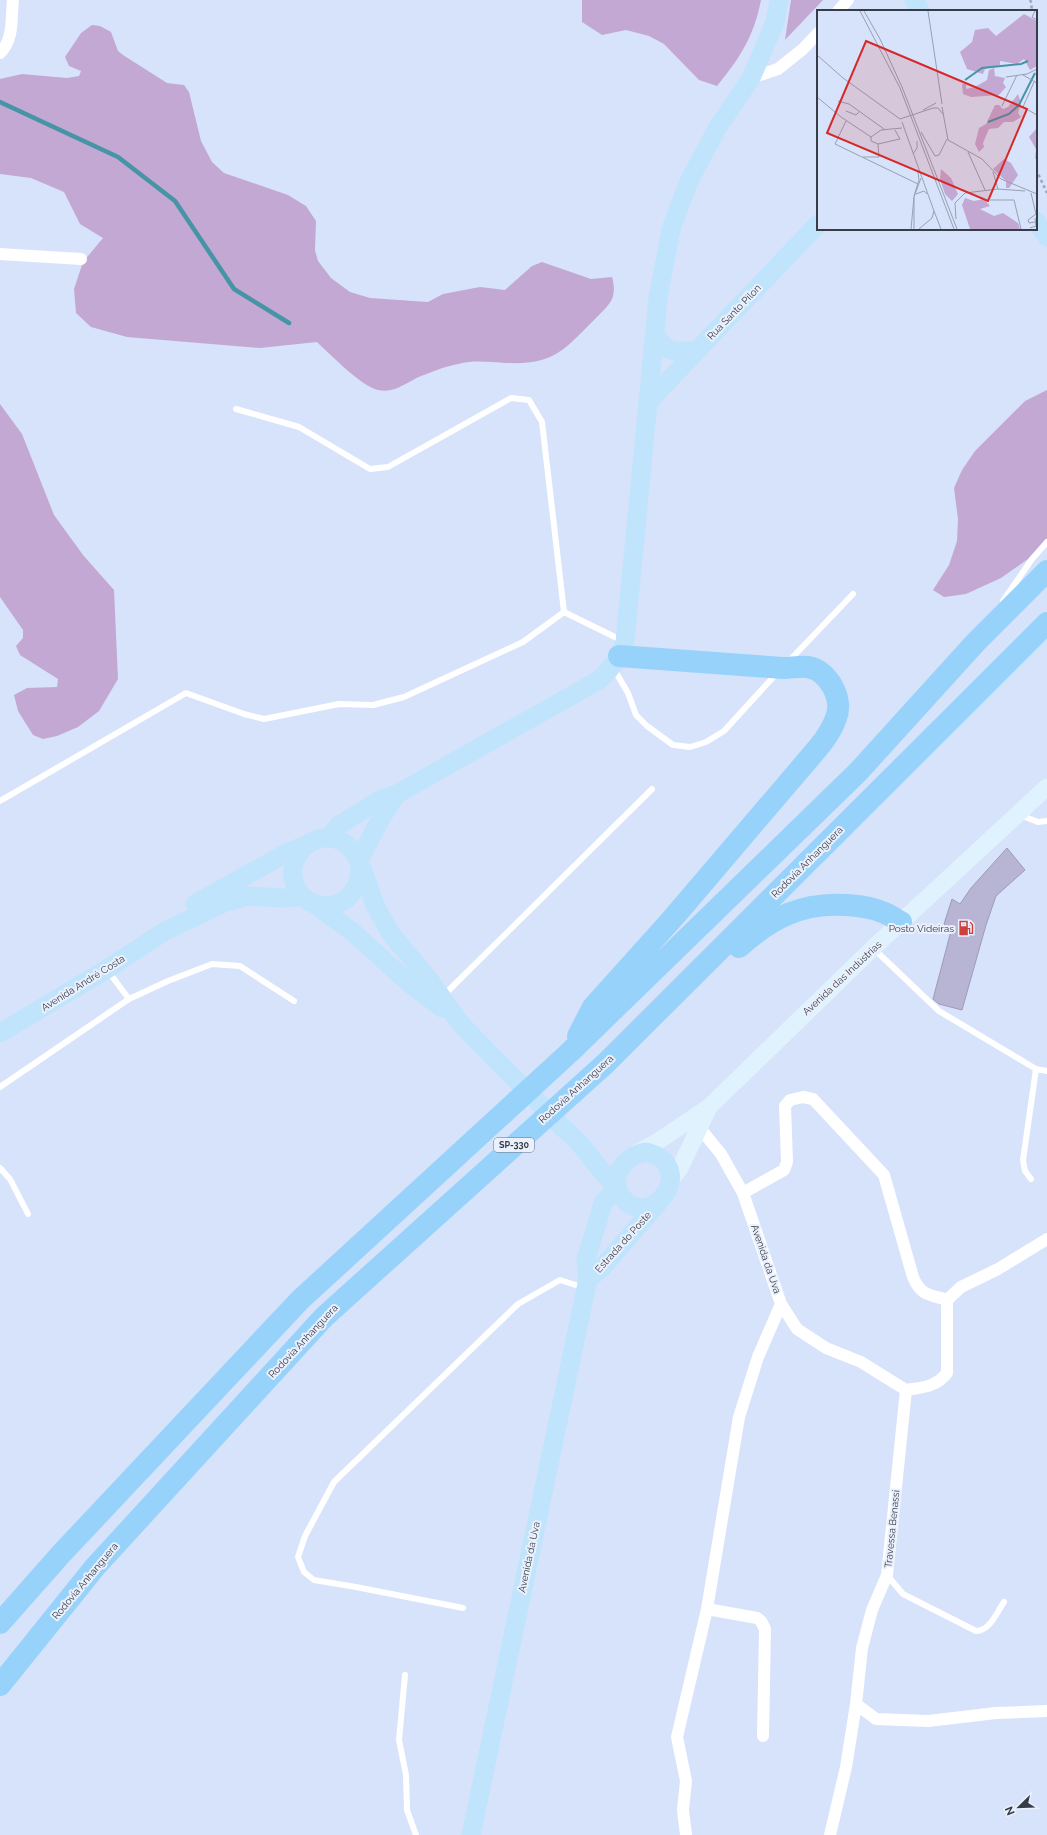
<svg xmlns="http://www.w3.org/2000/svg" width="1047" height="1835" viewBox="0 0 1047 1835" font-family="Raleway,sans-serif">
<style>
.green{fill:#c3a8d3}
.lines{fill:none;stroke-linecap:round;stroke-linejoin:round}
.stream{stroke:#4694a6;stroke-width:4.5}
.building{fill:#b8b5d4;stroke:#9d9bb8}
.path{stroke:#9ca6b9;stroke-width:2.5;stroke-dasharray:3 3;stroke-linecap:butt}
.service{stroke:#fff;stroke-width:6}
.minor{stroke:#fff;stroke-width:12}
.secondary{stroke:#e0f2fe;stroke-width:17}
.primary{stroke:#c1e4fd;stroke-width:19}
.motorway{stroke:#97d2fb;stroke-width:22}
.labels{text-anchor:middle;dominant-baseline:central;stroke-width:4;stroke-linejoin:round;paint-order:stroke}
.shield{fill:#eaf0fc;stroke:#6c727e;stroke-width:1}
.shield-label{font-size:9px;font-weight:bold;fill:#363c48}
.street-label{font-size:10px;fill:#363c48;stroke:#eaf0fc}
.poi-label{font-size:10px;fill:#363c48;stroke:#eaf0fc;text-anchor:end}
.inset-river{fill:none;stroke:#4694a6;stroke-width:2}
.inset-road{fill:none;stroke:#97a0b3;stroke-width:1}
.view{fill:#d62828;fill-opacity:0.15;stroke:#d62828;stroke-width:2}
.inset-edge{fill:none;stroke:#363c48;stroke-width:2}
</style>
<rect width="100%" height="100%" fill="#d7e3fa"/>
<path class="green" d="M 582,0 L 761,0 C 754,36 740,58 717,86 L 699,80 L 664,44 L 649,36 L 626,30 L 602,35 L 582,22 Z
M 791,0 L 823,0 L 785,40 Z
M 92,25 L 100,26 L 111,32 L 118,51 L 123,55 L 167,83 L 184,85 L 189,92 L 201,141 L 212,162 L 224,173 L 288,195 L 306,206 L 316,221 L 315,250 L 318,261 L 331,278 L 350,292 L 370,298 L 428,302 L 443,294 L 480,287 L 505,290 L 532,266 L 542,262 L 591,279 L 612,277 C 618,300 609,304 594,320 C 563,351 553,365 506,363 C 490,362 474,360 458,364 C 446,366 432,372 421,376 C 407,382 394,394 378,390 C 361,386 331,355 317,342 L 260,348 L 127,337 L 91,327 L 76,313 L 74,289 L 83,262 L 103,238 L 80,224 L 64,192 L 31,178 L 0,174 L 0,79 L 22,74 L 67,78 L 79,76 L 81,71 L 69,66 L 65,57 L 81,33 Z
M 1047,390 L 1047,540 L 1028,559 L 1001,578 L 966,594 L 944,597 L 933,590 L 949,565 L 957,541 L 958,519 L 954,488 L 962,470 L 975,451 L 1025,401 Z
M 0,404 L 22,434 L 54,515 L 83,555 L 114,590 L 118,679 L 99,711 L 78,727 L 57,736 L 43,739 L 33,735 L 18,711 L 14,695 L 27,688 L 57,687 L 58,679 L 20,655 L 16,646 L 23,638 L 23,630 L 0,597 Z"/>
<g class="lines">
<path class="stream" d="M 0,102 L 118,157 L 175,201 L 234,289 L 289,323"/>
</g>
<path class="building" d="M 1007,848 L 1025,870 L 996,896 L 986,925 L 962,1010 L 939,1004 L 933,999 L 951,931 L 944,924 L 952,899 L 960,904 L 971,888 Z"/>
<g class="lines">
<path class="path" d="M 1030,0 L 1032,4 L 1031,11
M 1036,169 L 1047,193"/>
<path class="service" d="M 236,409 L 299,427 L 370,469 L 388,467 L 511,398 L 529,400 L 542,422 L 564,612
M 1003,601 L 1032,559 L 1047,542
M 788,662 L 853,594
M 614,669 L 628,693 L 636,715 L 647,726 L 673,745 L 690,747 L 706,742 L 724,731 L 777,673
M 0,801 L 186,693 L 244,714 L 264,719 L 339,704 L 373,705 L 404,697 L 523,642 L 564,612 L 623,641
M 1020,815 L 1038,822 L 1047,821
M 874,949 L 939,1011 L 1036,1069 L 1047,1071
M 443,996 L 652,789
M 129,999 L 168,981 L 212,964 L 240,966 L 294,1001
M 0,1087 L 129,999 L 108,971
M 0,1168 L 10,1179 L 28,1214
M 1031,1179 L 1025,1171 L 1023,1160 L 1036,1069
M 887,1575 L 903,1594 L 976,1631 C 990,1631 997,1612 1004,1602
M 463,1608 L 356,1587 L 314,1580 L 304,1572 L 298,1557 L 305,1536 L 334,1482 L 518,1304 L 560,1280 L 585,1288
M 405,1675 L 399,1740 L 406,1775 L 407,1810 L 416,1835"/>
<path class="minor" d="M 838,11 L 848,0
M 0,53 C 14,40 11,18 13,0
M 751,78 L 778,69 L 803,49 L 818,33
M 0,254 L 81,259
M 699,1127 L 721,1154 L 743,1193 L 781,1304 L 797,1329 L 826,1348 L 861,1362 L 906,1390 L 887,1575 L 872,1610 L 862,1648 L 856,1704 L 846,1767 L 830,1835
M 743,1193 L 784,1170 L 787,1162 L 785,1106 L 790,1100 L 803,1097 L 813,1099 L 884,1175 L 913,1277 C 921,1296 929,1294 947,1300
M 906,1390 C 924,1387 936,1387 947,1373 L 947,1300 L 961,1287 L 998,1269 L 1047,1239
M 707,1609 L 757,1618 L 761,1621 L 765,1629 L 763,1736
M 856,1704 L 876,1719 L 928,1721 L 996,1713 L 1047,1711
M 686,1835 L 683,1810 L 686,1781 L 677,1737 L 707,1609 L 739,1417 L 758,1357 L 781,1304"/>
<path class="secondary" d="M 637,1153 L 657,1142 L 709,1107 L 873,948 L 1047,787
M 670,1181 L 680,1168 L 708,1109"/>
<path class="primary" d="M 914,0 L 920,11
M 1036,221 L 1047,237
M 655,333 C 667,355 675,352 697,350
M 650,400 L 818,224
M 329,838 L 339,825 L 378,801 L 397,794 L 599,680 C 613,667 618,659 625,642 L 658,298 L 671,229 L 689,181 L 718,127 L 751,78 L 775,22 L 779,0
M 359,860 L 381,818 L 397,794
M 360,868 C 358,919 297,915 293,876 C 290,847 325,825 348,846 C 361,856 368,888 375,905 C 379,914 385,923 390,932 C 400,946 412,958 422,971 C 435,986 445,1003 457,1019 C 468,1033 482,1045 494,1058 C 517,1081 540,1104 562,1127 C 570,1134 578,1141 584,1149 C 595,1162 602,1174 615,1184
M 313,903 L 354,933 L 410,984 L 442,1008
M 195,904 L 288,852 L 304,846
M 0,1033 L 107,969 L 165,931 L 224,903 L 248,896 L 281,898 L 303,897
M 646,1152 C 701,1166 650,1235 621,1196 C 608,1177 625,1155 646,1152 Z
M 588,1279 L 601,1269 L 659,1202
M 471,1835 L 588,1279 L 586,1260 L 603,1203 L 617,1188"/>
<path class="motorway" d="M 739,947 C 771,918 802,902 846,905 C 858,906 871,907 882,912 C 889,914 895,919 901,922
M 578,1036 L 593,1007 L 673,918 L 806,762 C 818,748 830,735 836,718 C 844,699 828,670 808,667 C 800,666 791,668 783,668 L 619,656
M 0,1623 L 61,1554 L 300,1300 L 570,1052 L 858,772 L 976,642 L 1047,571
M 0,1685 L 95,1567 L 324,1317 L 606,1063 L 1047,623"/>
</g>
<defs>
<g id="fuel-bare" transform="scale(1.2)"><path d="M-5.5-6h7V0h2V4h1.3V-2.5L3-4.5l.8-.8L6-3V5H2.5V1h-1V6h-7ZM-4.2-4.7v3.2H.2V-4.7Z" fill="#ce403c" stroke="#eaf0fc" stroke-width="2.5" paint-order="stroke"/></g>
</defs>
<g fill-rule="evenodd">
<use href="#fuel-bare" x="966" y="928"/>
</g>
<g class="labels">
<rect class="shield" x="494" y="1138" width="40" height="14" rx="3"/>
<g class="shield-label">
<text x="514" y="1145">SP-330</text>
</g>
<g class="street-label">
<text transform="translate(734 312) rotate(-46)">Rua Santo Pilon</text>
<text transform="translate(807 862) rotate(-45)">Rodovia Anhanguera</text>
<text transform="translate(842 978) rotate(-43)">Avenida das Indústrias</text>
<text transform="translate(83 983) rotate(-32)">Avenida André Costa</text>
<text transform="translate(576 1089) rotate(-42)">Rodovia Anhanguera</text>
<text transform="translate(623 1242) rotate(-48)">Estrada do Poste</text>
<text transform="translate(766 1259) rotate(71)">Avenida da Uva</text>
<text transform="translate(303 1341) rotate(-47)">Rodovia Anhanguera</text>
<text transform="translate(892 1529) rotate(-84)">Travessa Benassi</text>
<text transform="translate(529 1557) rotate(-78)">Avenida da Uva</text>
<text transform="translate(85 1581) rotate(-50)">Rodovia Anhanguera</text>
</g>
<g class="poi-label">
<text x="954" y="928">Posto Videiras</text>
</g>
</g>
<g transform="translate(817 10)">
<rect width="220" height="220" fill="#d7e3fa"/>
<path d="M 207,4 L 220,11 L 220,56 L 213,60 L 207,49 L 200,54 L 183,51 L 183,55 L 168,59 L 166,64 L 150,59 L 143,42 L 155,32 L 158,20 L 171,18 L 179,26 ZM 177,58 L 178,66 L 188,68 L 186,73 L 189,77 L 182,85 L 154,87 L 146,84 L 145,74 L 149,74 L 149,79 L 158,77 L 170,70 L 172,60 ZM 201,84 L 204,93 L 201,103 L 204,107 L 196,112 L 187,112 L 181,118 L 172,119 L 166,133 L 167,137 L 162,142 L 158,134 L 162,118 L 169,114 L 178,95 L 182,95 L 186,99 L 191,97 ZM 220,118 L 220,148 L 218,149 L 219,139 L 212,127 ZM 187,149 L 194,153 L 201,165 L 192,178 L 189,178 L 189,171 L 176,159 ZM 124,159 L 134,168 L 141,184 L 135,191 L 128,184 L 123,169 ZM 148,188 L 157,191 L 167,189 L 173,196 L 163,199 L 177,206 L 186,203 L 201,213 L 203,219 L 153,219 L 145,195 Z" fill="#c3a8d3"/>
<path class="inset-river" d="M 148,70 L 165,58 L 204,54 L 211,51M 171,112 L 192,104 L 202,95 L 218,63"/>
<path class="inset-road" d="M 43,1 L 83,78 L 137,219M 47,1 L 63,29 L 85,77 L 140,219M 111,1 L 125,94M 218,1 L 215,7 L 220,10M 0,45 L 26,68 L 83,109M 206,65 L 220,73M 189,67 L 210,64 L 220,59M 217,72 L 206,97 L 220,105M 0,87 L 24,107 L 54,127 L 64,120 L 85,118M 21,91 L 32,94 L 67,119M 185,96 L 200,65M 125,97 L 131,130 L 165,149 L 184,169 L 220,184M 106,100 L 119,93M 29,101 L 39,105 L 43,101M 83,109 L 116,98 L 121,98 L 126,104M 29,111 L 18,134 L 101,174M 85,112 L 117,201 L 115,208 L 102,219M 104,122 L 118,146 L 122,145 L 130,129M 61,134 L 83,129 L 78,120M 151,142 L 168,180M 96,144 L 100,138 L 100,131M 46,147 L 62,147 L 61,134 L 54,131 L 54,127M 176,162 L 181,179M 148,183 L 181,179 L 208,181M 214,183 L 219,204 L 211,210 L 212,213 L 218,212M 99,184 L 107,181 L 110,184M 97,186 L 102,170 L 101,162M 173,190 L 197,190 L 204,219M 117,201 L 124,219M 139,209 L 138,193 L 148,183M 213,218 L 219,216 L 218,208M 94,219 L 97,187 L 104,168M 97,219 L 97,187"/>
<path class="view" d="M 49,31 L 210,99 L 171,191 L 10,123 Z"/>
<rect width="220" height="220" class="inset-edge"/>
</g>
<g transform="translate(1019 1807) rotate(247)" stroke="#eaf0fc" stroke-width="3" paint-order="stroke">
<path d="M0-3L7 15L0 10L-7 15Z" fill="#363c48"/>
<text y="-6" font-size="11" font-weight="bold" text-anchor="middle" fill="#363c48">N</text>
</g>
</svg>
